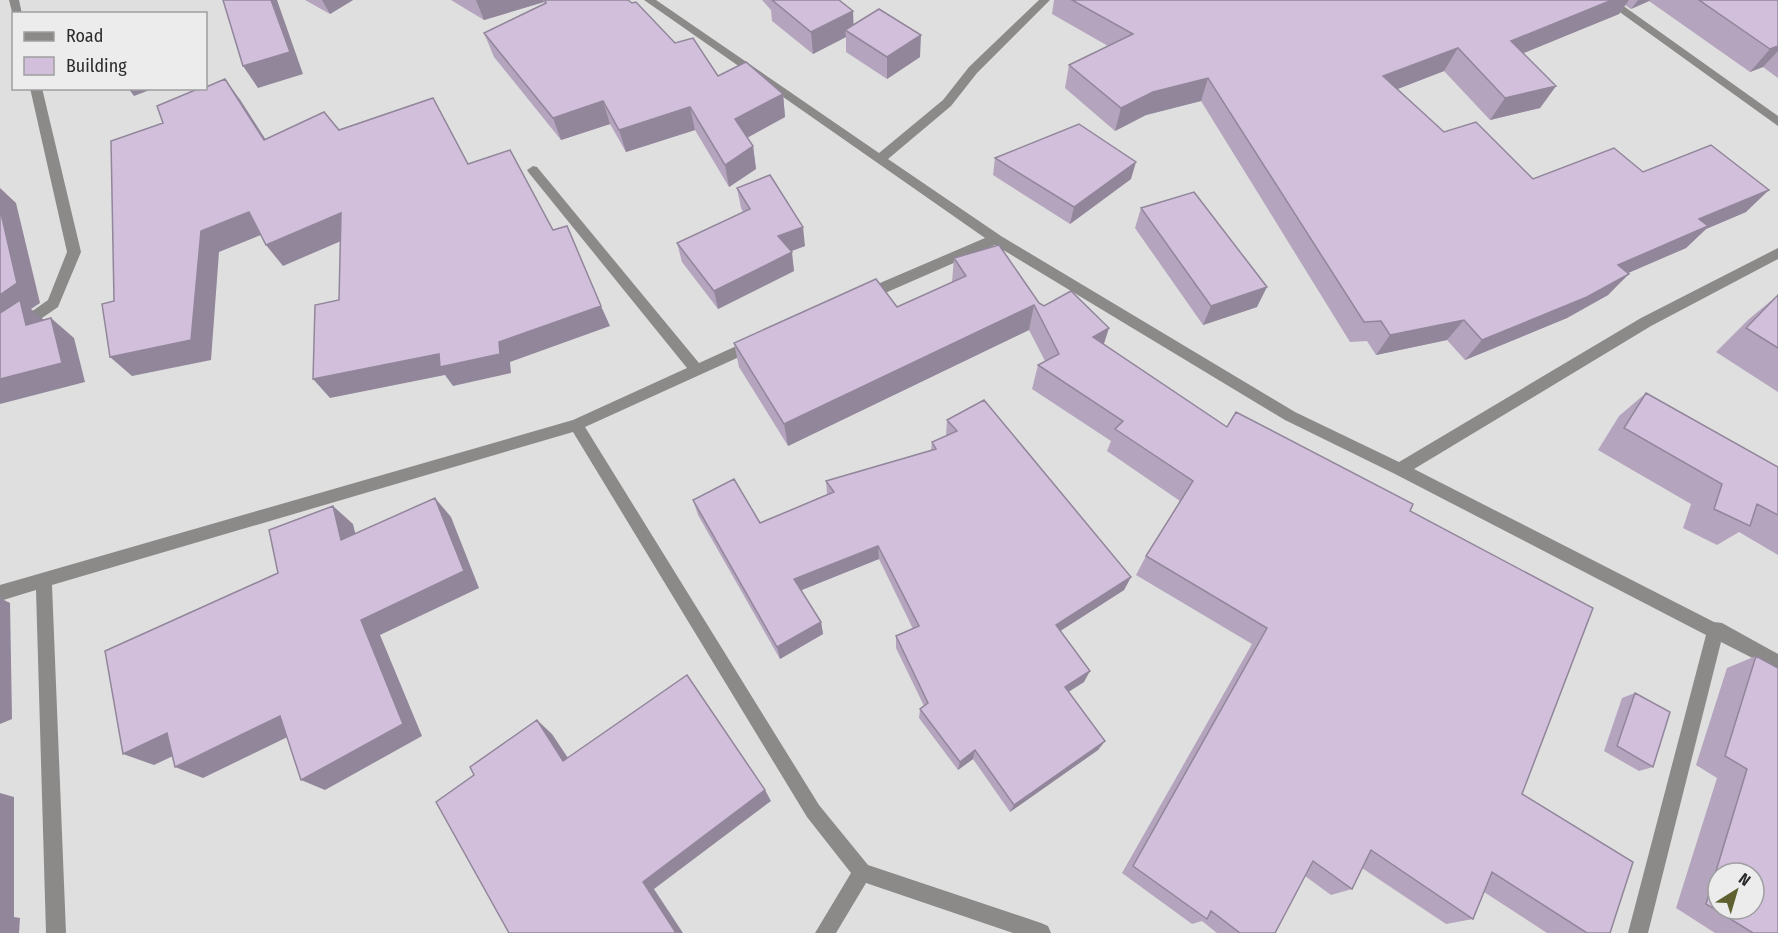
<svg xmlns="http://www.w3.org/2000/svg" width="1778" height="933" viewBox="0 0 1778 933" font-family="'Fira Sans Condensed',sans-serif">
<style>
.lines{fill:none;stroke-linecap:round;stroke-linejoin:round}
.minor{fill:#8b8a89;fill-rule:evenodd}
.wall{fill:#b4a4bd}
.shaded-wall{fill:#92869a}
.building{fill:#d1bfdc;stroke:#92869a;stroke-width:1.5;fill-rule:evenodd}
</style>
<rect width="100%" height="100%" fill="#dfdfe0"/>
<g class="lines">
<path class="minor" d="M 9,0 L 19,0 L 22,14 L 14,14 L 13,16 Z
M 644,0 L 656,0 L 879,153 L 943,100 L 969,67 L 1039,0 L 1050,0 L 977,73 L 951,106 L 888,159 L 1001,236 L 1295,412 L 1399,462 L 1641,318 L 1778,248 L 1778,259 L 1651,326 L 1414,469 L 1714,622 L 1722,623 L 1778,654 L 1778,671 L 1721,642 L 1648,933 L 1628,933 L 1706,635 L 1395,474 L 1285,420 L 995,245 L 869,300 L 859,300 L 857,296 L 859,292 L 985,238 Z
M 1603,0 L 1615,0 L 1778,116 L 1778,126 Z
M 30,88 L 42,88 L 81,252 L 58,307 L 0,347 L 0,334 L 48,300 L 67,252 Z
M 533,166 L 537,167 L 699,363 L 754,338 L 761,344 L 759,348 L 585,427 L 819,805 L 868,865 L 1041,923 L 1048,926 L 1051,933 L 1013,933 L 866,883 L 836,933 L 815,933 L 851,873 L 807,817 L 573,432 L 52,585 L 66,933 L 46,933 L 36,590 L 0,601 L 0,585 L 573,420 L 687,368 L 529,173 L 527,170 Z"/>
</g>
<path class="wall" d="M 305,0 L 353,0 L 330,14 Z
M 451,0 L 628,0 L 675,43 L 718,76 L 783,94 L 785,117 L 747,138 L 753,146 L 756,169 L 729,187 L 695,130 L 626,152 L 610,124 L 561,140 L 494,57 L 484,33 L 545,4 L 544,2 L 484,20 Z
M 762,0 L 839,0 L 853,11 L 853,25 L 920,57 L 887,79 L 846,52 L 846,37 L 813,54 L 772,21 L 771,10 Z
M 1054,0 L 1778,0 L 1778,78 L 1763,67 L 1750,72 L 1649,1 L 1631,9 L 1625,5 L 1619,14 L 1523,53 L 1556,86 L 1540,108 L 1490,120 L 1444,71 L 1397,89 L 1444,132 L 1533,179 L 1643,172 L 1746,212 L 1706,229 L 1686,248 L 1628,273 L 1608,295 L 1567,318 L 1465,360 L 1447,340 L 1376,355 L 1367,341 L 1350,342 L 1201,101 L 1146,115 L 1115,131 L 1065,88 L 1069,65 L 1108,46 L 1052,14 Z
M 995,158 L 1131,179 L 1070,224 L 993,175 Z
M 737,188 L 805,246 L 791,251 L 794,271 L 718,309 L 682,262 L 677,243 L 743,212 L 741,208 Z
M 1141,208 L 1257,307 L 1203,325 L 1135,228 Z
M 954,258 L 1039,303 L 1104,344 L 1227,427 L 1410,511 L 1522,794 L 1610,933 L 1547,933 L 1484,892 L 1473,919 L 1446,924 L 1362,868 L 1352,889 L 1331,895 L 1305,876 L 1275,933 L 1217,933 L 1202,921 L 1192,924 L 1122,873 L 1252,644 L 1136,575 L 1146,556 L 1180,501 L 1107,451 L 1111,441 L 1032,389 L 1038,365 L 1045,361 L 1029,330 L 788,446 L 739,367 L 734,343 L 897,307 L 952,282 Z
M 1778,295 L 1778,392 L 1716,352 L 1749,319 Z
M 1646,393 L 1778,467 L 1778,555 L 1739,532 L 1717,545 L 1683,528 L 1691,504 L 1598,450 L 1619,416 Z
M 947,420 L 1131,577 L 1124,590 L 1060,631 L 1084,682 L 1068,692 L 1105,741 L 1098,750 L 1010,812 L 973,759 L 958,770 L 919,718 L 920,709 L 924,706 L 896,648 L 896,636 L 913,629 L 879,559 L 801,590 L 821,622 L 823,634 L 780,659 L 698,515 L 693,500 L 760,523 L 827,494 L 826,481 L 931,450 L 932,442 L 946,436 Z
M 1756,656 L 1778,933 L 1715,933 L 1676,908 L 1717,778 L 1696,765 L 1727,668 Z
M 1635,693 L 1653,767 L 1639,771 L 1604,751 L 1622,698 Z"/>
<path class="shaded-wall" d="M 271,0 L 277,0 L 303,74 L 258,88 L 243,66 Z
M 322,0 L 353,0 L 330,14 Z
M 476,0 L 543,0 L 544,2 L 484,20 Z
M 1612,0 L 1629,0 L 1619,14 L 1497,64 L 1511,41 Z
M 1638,0 L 1650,0 L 1649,1 L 1631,9 Z
M 853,11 L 854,33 L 845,30 L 846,37 L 813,54 L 811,32 Z
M 921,35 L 920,57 L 887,79 L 887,57 Z
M 1778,46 L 1778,51 L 1763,67 L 1750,72 L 1770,49 Z
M 1458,48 L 1444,71 L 1372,99 L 1383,76 Z
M 1208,78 L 1201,101 L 1146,115 L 1115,131 L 1121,108 L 1153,92 Z
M 225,79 L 241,101 L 280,162 L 264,140 Z
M 1556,86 L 1540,108 L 1490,120 L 1505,98 Z
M 128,88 L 155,88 L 134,96 Z
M 783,94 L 785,117 L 739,142 L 735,119 Z
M 603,101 L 610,124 L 561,140 L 553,118 Z
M 690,107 L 695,130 L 626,152 L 619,130 Z
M 753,146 L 756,169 L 729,187 L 725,165 Z
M 1136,162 L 1131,179 L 1070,224 L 1074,207 Z
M 0,188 L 16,203 L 40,303 L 31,309 L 44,320 L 49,344 L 0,331 Z
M 1769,190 L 1746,212 L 1706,229 L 1686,248 L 1598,286 L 1618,265 L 1699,219 Z
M 249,212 L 266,233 L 219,252 L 211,360 L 132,376 L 110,357 L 201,231 Z
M 341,213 L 355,235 L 283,266 L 266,245 Z
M 803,227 L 805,246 L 781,255 L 778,236 Z
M 792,252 L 794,271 L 718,309 L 714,291 Z
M 1629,274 L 1608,295 L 1567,318 L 1465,360 L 1482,340 Z
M 1267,287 L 1257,307 L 1203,325 L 1211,306 Z
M 1034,305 L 1029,330 L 788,446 L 784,424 Z
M 601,306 L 610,326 L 510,362 L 511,373 L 453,386 L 445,375 L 330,398 L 313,379 Z
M 51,318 L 74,338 L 85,382 L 0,404 L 0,379 Z
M 1464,320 L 1447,340 L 1376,355 L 1390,335 Z
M 1109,328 L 1101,353 L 1093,337 Z
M 435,498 L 451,517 L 479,588 L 380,635 L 422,736 L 325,790 L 301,780 L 361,620 Z
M 333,506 L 353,524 L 361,557 L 341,540 Z
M 878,546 L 879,559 L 797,592 L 794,579 Z
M 1131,577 L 1124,590 L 1051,637 L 1056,625 Z
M 0,598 L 10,603 L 12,719 L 0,724 Z
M 821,622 L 823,634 L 780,659 L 777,647 Z
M 1090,671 L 1084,682 L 1059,698 L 1065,687 Z
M 280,716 L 304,729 L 203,778 L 175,767 Z
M 537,720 L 552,734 L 578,773 L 563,761 Z
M 167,733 L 196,745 L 154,765 L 123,754 Z
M 1105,741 L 1098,750 L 1010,812 L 1014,805 Z
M 975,750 L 973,759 L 958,770 L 960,762 Z
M 765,790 L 771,801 L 654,889 L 683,933 L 676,933 L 643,882 Z
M 0,793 L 14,797 L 14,917 L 20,918 L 19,933 L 0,933 Z"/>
<path class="building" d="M 223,0 L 271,0 L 290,52 L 243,66 Z
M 545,0 L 628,0 L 632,3 L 636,2 L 675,43 L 693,38 L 718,76 L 746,62 L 783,94 L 735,119 L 753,146 L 725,165 L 690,107 L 619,130 L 603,101 L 553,118 L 484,33 L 546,3 Z
M 772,0 L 839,0 L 853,11 L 811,32 Z
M 1072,0 L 1612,0 L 1511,41 L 1556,86 L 1505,98 L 1458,48 L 1383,76 L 1444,132 L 1476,122 L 1533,179 L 1614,148 L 1643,172 L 1711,145 L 1769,190 L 1699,219 L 1708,226 L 1618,265 L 1629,274 L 1587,297 L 1482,340 L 1464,320 L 1390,335 L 1381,321 L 1364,322 L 1208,78 L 1153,92 L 1121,108 L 1069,65 L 1133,34 Z
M 1699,0 L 1778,0 L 1778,46 L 1770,49 Z
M 879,9 L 921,35 L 887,57 L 845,30 Z
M 225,79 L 264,140 L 324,112 L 339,130 L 433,98 L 468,164 L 510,150 L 553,230 L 567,226 L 601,306 L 499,342 L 500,354 L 440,367 L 439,354 L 313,379 L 315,305 L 339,300 L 341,213 L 266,245 L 249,212 L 201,231 L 191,340 L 110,357 L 102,304 L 114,301 L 111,141 L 163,123 L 157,106 L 200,88 L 206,88 L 206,87 Z
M 1079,124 L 1136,162 L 1074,207 L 995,158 Z
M 770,175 L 803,227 L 778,236 L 792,252 L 714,291 L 677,243 L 750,209 L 737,188 Z
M 1194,192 L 1267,287 L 1211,306 L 1141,208 Z
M 0,209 L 17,283 L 0,295 Z
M 999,245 L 1039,303 L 1044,306 L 1071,291 L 1109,328 L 1093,337 L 1227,427 L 1236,412 L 1413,504 L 1410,511 L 1593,608 L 1522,794 L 1633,862 L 1610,933 L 1587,933 L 1492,872 L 1473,919 L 1371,850 L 1352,889 L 1313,861 L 1275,933 L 1240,933 L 1211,911 L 1207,919 L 1133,866 L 1267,628 L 1146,556 L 1193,481 L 1115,429 L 1123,421 L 1038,365 L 1059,354 L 1034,305 L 784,424 L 734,343 L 876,279 L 897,307 L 966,276 L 954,258 Z
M 1778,295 L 1778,348 L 1746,328 Z
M 20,300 L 26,325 L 51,318 L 62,363 L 0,379 L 0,313 Z
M 1646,393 L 1778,467 L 1778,515 L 1757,504 L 1750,526 L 1714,509 L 1722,484 L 1624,428 Z
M 984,400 L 1131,577 L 1056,625 L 1090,671 L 1065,687 L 1105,741 L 1014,805 L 975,750 L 960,762 L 920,709 L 928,703 L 896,636 L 919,626 L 878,546 L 794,579 L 821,622 L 777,647 L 693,500 L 734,479 L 760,523 L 834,492 L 826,481 L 936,449 L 932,442 L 957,431 L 947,420 Z
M 435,498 L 464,571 L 361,620 L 403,724 L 301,780 L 280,716 L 175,767 L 167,733 L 123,754 L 105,651 L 278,573 L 269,530 L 333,506 L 341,540 Z
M 1756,656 L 1778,668 L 1778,933 L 1753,933 L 1706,904 L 1747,769 L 1725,756 ZM 1718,873 L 1754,873 L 1754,909 L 1718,909 Z
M 687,675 L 765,790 L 643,882 L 676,933 L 509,933 L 436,802 L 474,775 L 470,767 L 537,720 L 563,761 Z
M 1635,693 L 1670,712 L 1653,767 L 1617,746 Z"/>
<rect x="12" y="12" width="195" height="78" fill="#ececed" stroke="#9f9fa0" stroke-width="1.5"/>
<rect x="24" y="32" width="30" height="9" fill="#8b8a89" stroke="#9f9fa0" stroke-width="1.5"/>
<text x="66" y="42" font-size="18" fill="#2c2c2d">Road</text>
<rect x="24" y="57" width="30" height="18" fill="#d1bfdc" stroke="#9f9fa0" stroke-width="1.5"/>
<text x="66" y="72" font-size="18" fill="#2c2c2d">Building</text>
<g transform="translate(1736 891) rotate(37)"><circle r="28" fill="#ececed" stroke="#9f9fa0" stroke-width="1.5"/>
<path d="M0-4.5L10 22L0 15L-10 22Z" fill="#5e612f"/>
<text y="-9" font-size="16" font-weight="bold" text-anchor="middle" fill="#2c2c2d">N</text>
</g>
</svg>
